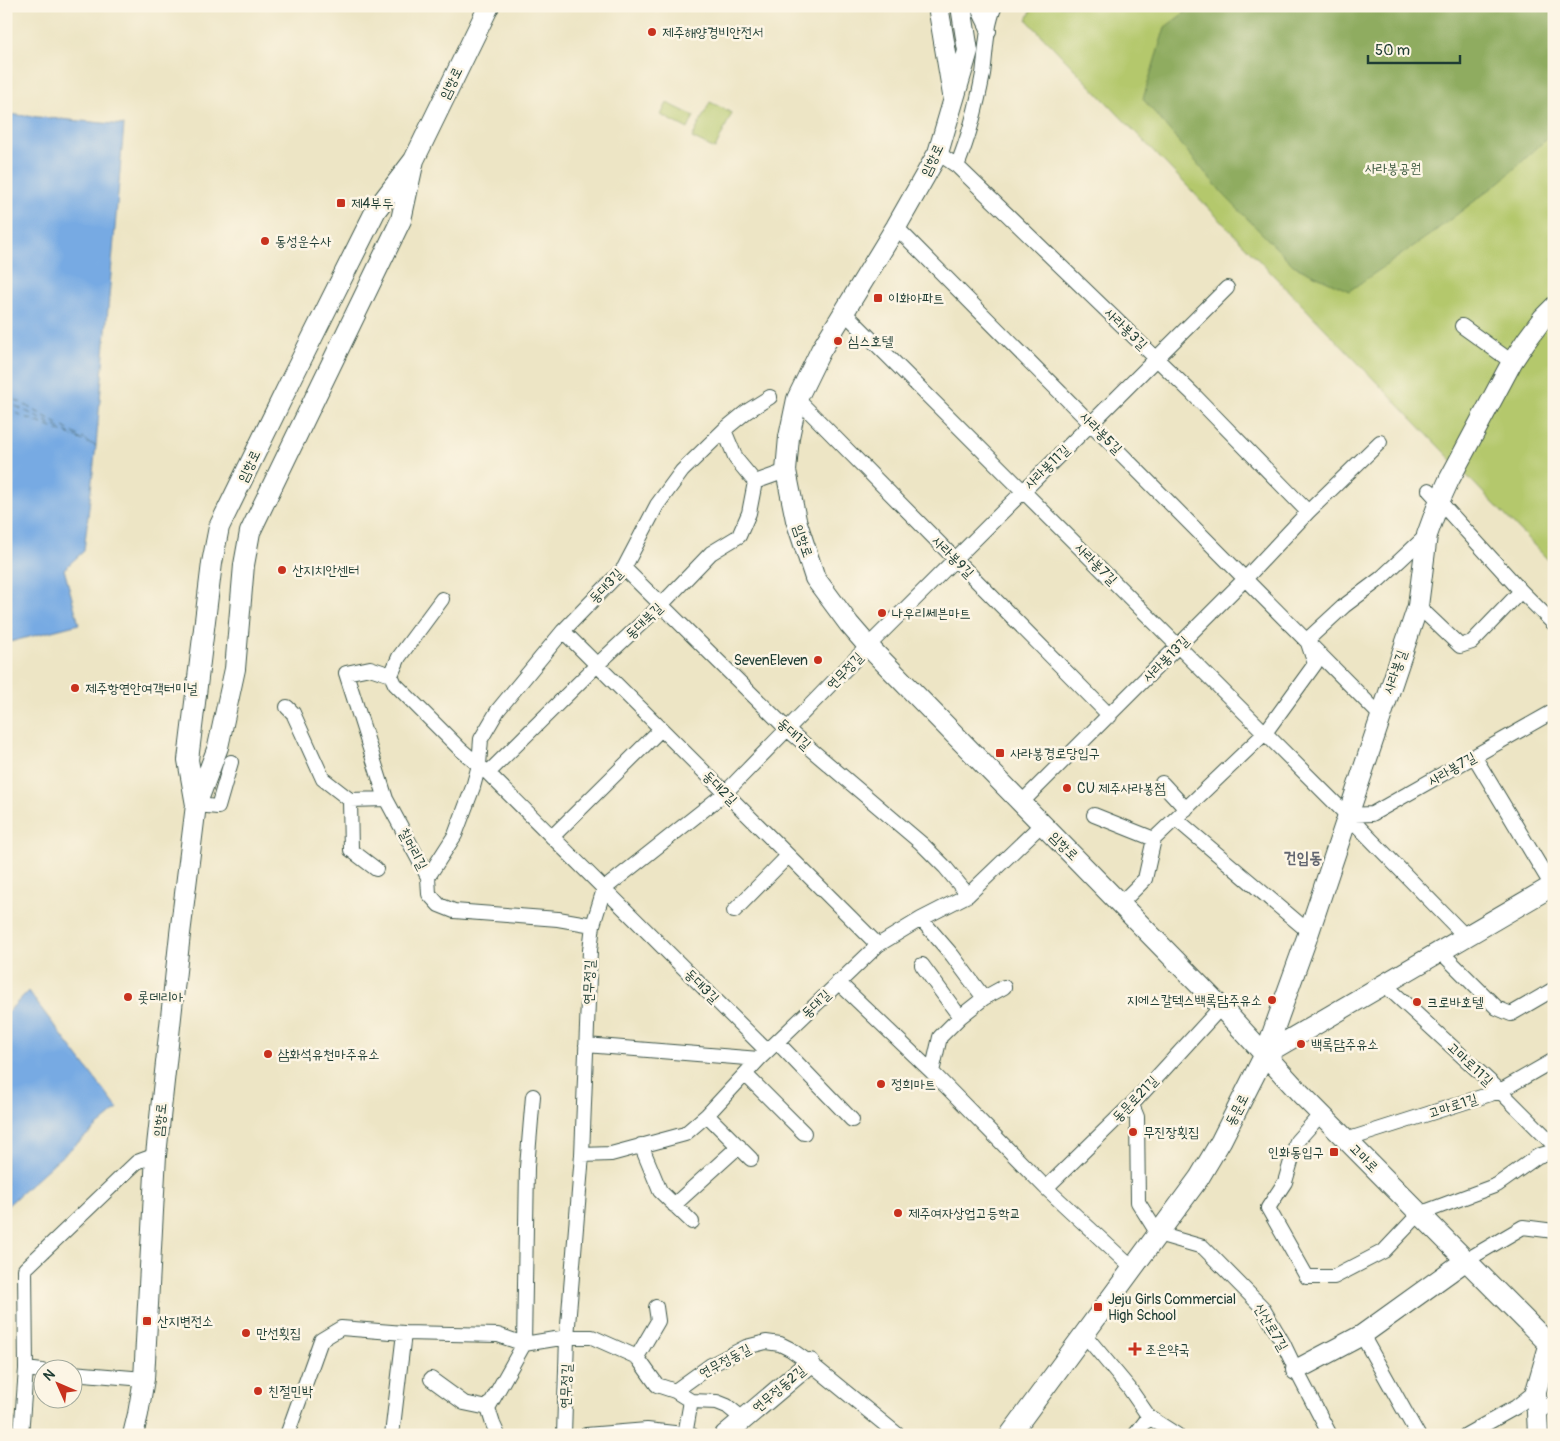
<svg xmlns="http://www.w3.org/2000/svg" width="1560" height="1441" viewBox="0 0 1560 1441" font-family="Pangolin,'Poor Story',sans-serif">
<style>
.green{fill:#b4c86c;stroke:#6a8250}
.forest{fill:#8fac60;stroke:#57744a}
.water{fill:#77aae3;stroke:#4b748c}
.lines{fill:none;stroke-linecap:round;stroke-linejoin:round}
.ferry{stroke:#355860;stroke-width:1;stroke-dasharray:6 5;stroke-linecap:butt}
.street-casing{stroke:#3e564a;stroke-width:16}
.secondary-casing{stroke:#3e564a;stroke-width:22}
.street{stroke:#fff;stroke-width:14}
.secondary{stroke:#fff;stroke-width:20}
.poi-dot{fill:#c8321e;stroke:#fcf5e5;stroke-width:2}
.labels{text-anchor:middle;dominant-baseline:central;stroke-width:5;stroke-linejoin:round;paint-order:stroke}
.poi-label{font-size:14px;fill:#1f3d34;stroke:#fcf5e5;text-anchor:start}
.street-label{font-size:14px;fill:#1f3d34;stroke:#fcf5e5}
.park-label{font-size:14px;fill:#3d593f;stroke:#fcf5e5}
.quarter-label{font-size:16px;font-weight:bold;fill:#626670;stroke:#fcf5e5}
</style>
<rect width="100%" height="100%" fill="#fcf5e5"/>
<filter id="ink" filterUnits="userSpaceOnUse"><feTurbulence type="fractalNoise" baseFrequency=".02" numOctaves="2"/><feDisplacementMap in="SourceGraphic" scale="10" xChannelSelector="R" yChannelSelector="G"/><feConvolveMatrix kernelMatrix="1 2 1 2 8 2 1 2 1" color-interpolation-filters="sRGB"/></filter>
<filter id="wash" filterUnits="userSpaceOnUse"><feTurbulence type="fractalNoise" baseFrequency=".0096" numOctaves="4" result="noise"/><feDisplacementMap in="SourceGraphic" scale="20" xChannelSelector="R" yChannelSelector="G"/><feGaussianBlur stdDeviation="1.12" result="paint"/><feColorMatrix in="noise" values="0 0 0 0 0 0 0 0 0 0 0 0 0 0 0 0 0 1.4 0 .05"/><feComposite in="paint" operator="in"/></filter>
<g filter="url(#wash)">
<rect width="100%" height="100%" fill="#ede5c5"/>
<path class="green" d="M 1033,6 L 1554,6 L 1554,566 L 1027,20 Z
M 710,102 L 732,113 L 715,149 L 692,138 Z
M 667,103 L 694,116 L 688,129 L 661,115 Z"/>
<path class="forest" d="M 1194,6 L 1554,6 L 1554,132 L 1501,181 L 1431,234 L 1349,291 L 1293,265 L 1224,195 L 1143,99 L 1165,27 Z"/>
<path class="water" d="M 6,114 L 124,125 L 96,446 L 84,551 L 64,569 L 79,624 L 6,643 Z
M 28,991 L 118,1109 L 55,1162 L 6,1207 L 6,1014 Z
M 6,1375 L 9,1375 L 8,1435 L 6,1435 Z"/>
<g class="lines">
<path class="ferry" d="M 6,394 L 96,446
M 6,401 L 84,441
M 6,409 L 91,444"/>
</g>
</g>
<g filter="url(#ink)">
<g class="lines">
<g class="street-casing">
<path id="street" d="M 978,8 L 989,31
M 938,153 L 957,166 L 1193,394 L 1308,512
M 957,166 C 969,137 977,106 983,74 C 986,52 986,26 995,6
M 896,227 L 1381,716
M 844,312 L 1347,815 L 1466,937
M 1462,326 L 1512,362
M 797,399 L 1110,716
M 724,430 L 736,459 L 755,482
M 1429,490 L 1521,591 L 1554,624
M 624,568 L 788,730 L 921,843 L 945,867 L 968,895
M 442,599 L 399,657 L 391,675 L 395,684 L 459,748 L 488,773 L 767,1051
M 1418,606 L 1460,646 L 1472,642 L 1521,591
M 563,631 L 878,945
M 391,675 L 370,668 L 346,673 L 386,799 L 428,877 L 429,894 L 439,905 L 454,911 L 558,919 L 593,925
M 287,707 L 293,713 L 323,779 L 350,800 L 386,799
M 1474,756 L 1552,886
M 488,773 L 597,665 L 661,605 L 711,553 L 739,536 L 749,513 L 755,482 L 786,471
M 1162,783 L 1186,809
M 350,800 L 351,850 L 376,869
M 1021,803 L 1245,579 L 1308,512 L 1380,442
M 196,805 L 218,807 L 231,762
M 1094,815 L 1154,839
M 1347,815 L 1372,814 L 1554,711
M 1176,819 L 1309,932
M 552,837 L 661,729
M 428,877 L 455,835 L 473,787 L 479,765 L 481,739 L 498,710 L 563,631 L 624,568 L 657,505 L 682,471 L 724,430 L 746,412 L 770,397
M 1121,903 L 1145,879 L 1154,839 L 1265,733 L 1315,664 L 1307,640 L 1344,606 L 1380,579 L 1427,535
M 734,911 L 788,856
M 921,919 L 952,955 L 984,998
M 1441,952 L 1497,1008 L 1511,1014 L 1554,989
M 922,965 L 960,1017
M 838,982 L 932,1072 L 1046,1188 L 1132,1268
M 1384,984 L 1500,1091 L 1554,1145
M 777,1042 L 852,1120
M 586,1045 L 759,1059
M 932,1072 L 940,1037 L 960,1017 L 984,998 L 1004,987
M 745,1074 L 804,1133
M 1132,1105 L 1137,1117 L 1138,1202 L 1158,1234 L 1203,1247 L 1262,1307 L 1283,1343 L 1296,1370 L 1330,1435
M 1321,1114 L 1297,1141 L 1285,1182 L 1268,1208 L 1307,1277 L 1334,1277 L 1384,1251 L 1419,1214 L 1497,1185 L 1538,1156 L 1554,1151
M 707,1115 L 751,1159
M 1346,1140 L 1500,1091 L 1554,1060
M 641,1145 L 660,1191 L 692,1222
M 582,1155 L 611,1154 L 685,1134 L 707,1115 L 759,1059 L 878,945 L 921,919 L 968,895 L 1042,824
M 1046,1188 L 1136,1100 L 1221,1007
M 674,1205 L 739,1146
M 1465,1261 L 1523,1227 L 1554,1231
M 1084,1334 L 1129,1388 L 1149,1417 L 1177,1435
M 1362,1335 L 1418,1435
M 637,1357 L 658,1321 L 656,1307
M 26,1369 L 42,1371
M 72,1373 L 144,1379
M 431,1379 L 464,1403 L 488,1408
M 675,1391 L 711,1365 L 746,1347 L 766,1342 L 780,1344 L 790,1349 L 810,1363 L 898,1435
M 691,1401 L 717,1402 L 727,1406 L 743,1419
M 488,1408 L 524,1344 L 567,1337 L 592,1337 L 637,1357 L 657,1385 L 675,1391 L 691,1401 L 685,1435
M 488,1408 L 493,1424 L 498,1435
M 1537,1414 L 1554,1402
M 21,1435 L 26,1369 L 25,1269 L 137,1162 L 156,1155
M 287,1435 L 321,1340 L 341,1328 L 404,1333 L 498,1335 L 524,1344 L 527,1167 L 533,1096
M 392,1435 L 404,1333
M 564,1435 L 567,1337 L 582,1155 L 590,950 L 593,925 L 604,889 L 725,793 L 868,646 L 1227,288
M 586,1435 L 647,1430 L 692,1435
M 1135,1435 L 1149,1417
M 1466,1435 L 1516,1407 L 1536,1391"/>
</g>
<g class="secondary-casing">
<path id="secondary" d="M 938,6 L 953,95
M 961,6 L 968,51 L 938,153 L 896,227 L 821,350 L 797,399 L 789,437 L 786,471 L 796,520 L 815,578 L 849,624 L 868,646 L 1221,1007 L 1300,1093 L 1554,1349
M 196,805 L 188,760 L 212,563 L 219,527 L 295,372 L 376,210 L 414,160 L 489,6
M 1265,1054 L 1554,885
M 1296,1370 L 1362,1335 L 1465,1261
M 133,1435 L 138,1414 L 144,1379 L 156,1155 L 180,934 L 196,805 L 218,747 L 235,669 L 244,565 L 250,532 L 401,220 L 414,160
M 725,1435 L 810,1363
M 1010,1435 L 1199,1178 L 1221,1141 L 1265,1054 L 1309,932 L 1418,606 L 1427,535 L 1439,502 L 1449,480 L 1512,362 L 1526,341 L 1543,318 L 1554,307
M 1538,1435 L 1536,1391 L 1549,1346"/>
</g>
<use href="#street" class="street"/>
<use href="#secondary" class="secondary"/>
</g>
</g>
<g class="poi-dot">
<circle cx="652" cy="32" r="5"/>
<rect x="336" y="198" width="10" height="10" rx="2.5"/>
<circle cx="265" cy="241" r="5"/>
<rect x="873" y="293" width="10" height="10" rx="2.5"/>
<circle cx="838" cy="341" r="5"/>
<circle cx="282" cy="570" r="5"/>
<circle cx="882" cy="613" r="5"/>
<circle cx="818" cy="660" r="5"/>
<circle cx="75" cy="688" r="5"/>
<rect x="995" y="748" width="10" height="10" rx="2.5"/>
<circle cx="1067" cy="788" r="5"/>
<circle cx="128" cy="997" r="5"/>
<circle cx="1272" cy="1000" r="5"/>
<circle cx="1417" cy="1002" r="5"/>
<circle cx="1301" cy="1044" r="5"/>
<circle cx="268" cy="1054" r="5"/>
<circle cx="881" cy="1084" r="5"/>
<circle cx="1133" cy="1132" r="5"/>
<rect x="1329" y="1147" width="10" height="10" rx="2.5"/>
<circle cx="898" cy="1213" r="5"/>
<rect x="1093" y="1302" width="10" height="10" rx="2.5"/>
<rect x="142" y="1316" width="10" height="10" rx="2.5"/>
<circle cx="246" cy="1333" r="5"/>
<path d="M1132.5 1341.5h5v5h5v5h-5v5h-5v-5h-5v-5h5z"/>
<circle cx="258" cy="1391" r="5"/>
</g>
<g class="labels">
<g class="poi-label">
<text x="662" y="32">제주해양경비안전서</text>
<text x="351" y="203">제4부두</text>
<text x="275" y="241">동성운수사</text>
<text x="888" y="298">이화아파트</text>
<text x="848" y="341">심스호텔</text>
<text x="292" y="570">산지치안센터</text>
<text x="892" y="613">나우리쎄븐마트</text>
<text x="808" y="660" text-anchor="end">SevenEleven</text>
<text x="85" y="688">제주항연안여객터미널</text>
<text x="1010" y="753">사라봉경로당입구</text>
<text x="1077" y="788">CU 제주사라봉점</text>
<text x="138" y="997">롯데리아</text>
<text x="1262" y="1000" text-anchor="end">지에스칼텍스백록담주유소</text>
<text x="1427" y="1002">크로바호텔</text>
<text x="1311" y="1044">백록담주유소</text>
<text x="278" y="1054">삼화석유천마주유소</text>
<text x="891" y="1084">정희마트</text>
<text x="1143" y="1132">무진장횟집</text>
<text x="1324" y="1152" text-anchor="end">인화동입구</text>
<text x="908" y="1213">제주여자상업고등학교</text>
<text x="1108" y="1299">Jeju Girls Commercial<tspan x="1108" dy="16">High School</tspan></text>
<text x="157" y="1321">산지변전소</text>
<text x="256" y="1333">만선횟집</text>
<text x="1145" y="1349">조은약국</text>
<text x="268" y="1391">친절민박</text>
</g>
<g class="street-label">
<text transform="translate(451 83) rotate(-64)">임항로</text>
<text transform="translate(932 160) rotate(-64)">임항로</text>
<text transform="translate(1126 329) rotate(44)">사라봉3길</text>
<text transform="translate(1101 433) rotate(45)">사라봉5길</text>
<text transform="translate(249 466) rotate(-64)">임항로</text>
<text transform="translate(1047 467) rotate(-44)">사라봉11길</text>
<text transform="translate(803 541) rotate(71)">임항로</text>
<text transform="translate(953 557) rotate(45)">사라봉9길</text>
<text transform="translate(1096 564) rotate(45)">사라봉7길</text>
<text transform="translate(606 586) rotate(-47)">동대3길</text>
<text transform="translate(644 621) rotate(-44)">동대북길</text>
<text transform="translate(1166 659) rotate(-45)">사라봉13길</text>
<text transform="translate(845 671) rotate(-46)">연무정길</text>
<text transform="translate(1395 672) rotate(-71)">사라봉길</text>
<text transform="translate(794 734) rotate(42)">동대1길</text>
<text transform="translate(1452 769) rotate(-30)">사라봉7길</text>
<text transform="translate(720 788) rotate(45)">동대2길</text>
<text transform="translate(1064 846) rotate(45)">임항로</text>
<text transform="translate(413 849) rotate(62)">칠머리길</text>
<text transform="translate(589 982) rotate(-88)">연무정길</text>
<text transform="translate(702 986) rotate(45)">동대3길</text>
<text transform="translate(816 1004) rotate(-44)">동대길</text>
<text transform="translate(1470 1064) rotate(43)">고마로11길</text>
<text transform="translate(1135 1099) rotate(-46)">동문로21길</text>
<text transform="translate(1453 1106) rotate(-18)">고마로1길</text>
<text transform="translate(1237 1110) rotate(-63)">동문로</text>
<text transform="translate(160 1120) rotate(-84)">임항로</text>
<text transform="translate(1364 1158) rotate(45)">고마로</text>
<text transform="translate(1271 1327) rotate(59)">신산로7길</text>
<text transform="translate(725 1361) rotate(-28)">연무정동길</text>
<text transform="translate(566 1386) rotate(-88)">연무정길</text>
<text transform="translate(779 1389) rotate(-40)">연무정동2길</text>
</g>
<g class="park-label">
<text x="1393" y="168">사라봉공원</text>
</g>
<g class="quarter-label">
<text x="1303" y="858">건입동</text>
</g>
</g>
<rect width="1560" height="1441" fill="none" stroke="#fcf5e5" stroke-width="25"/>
<g transform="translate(58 1384) rotate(315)"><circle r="24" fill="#fcf5e5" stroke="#a4ab9e"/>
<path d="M0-4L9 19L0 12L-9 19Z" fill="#c8321e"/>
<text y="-8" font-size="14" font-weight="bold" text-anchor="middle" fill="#1f3d34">N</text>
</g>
<path d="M1368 55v8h92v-8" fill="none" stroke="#1f3d34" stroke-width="2.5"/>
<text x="1375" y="55" font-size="15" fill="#1f3d34" stroke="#fcf5e5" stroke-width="4" paint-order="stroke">50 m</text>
</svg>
